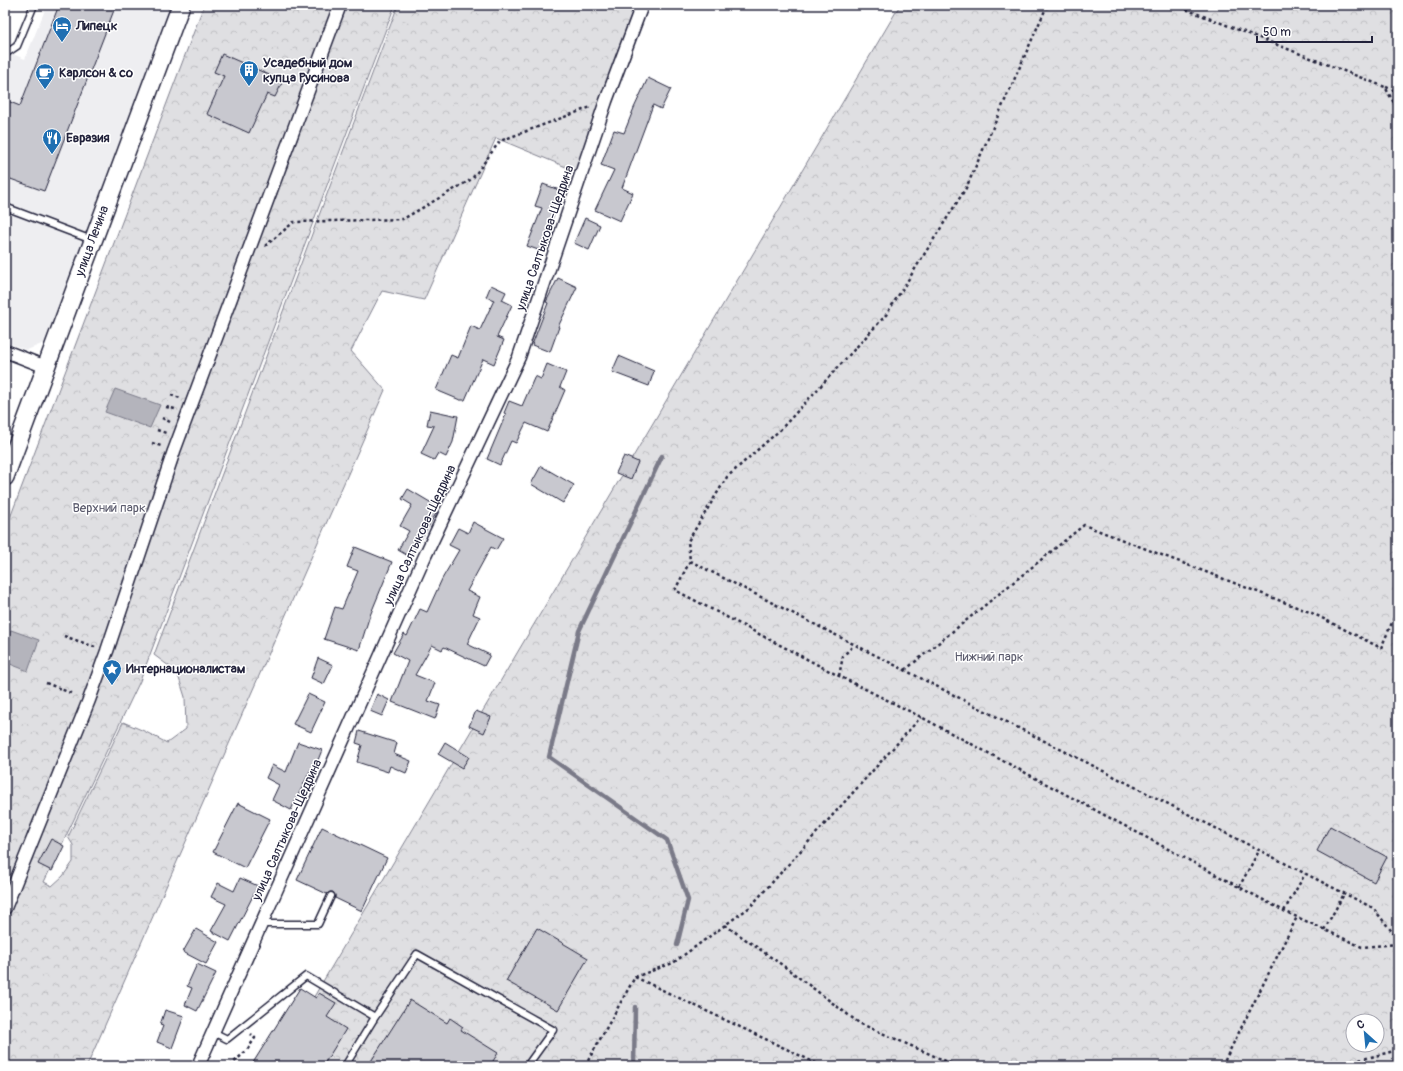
<svg xmlns="http://www.w3.org/2000/svg" width="1403" height="1071" viewBox="0 0 1403 1071" font-family="Pangolin,sans-serif">
<style>
.built{fill:#eeeef1}
.forest{fill:url(#forest-crowns);stroke:#80808e;fill-rule:evenodd}
.water{fill:#b4b4bc;stroke:#7a7a88}
.lines{fill:none;stroke-linecap:round;stroke-linejoin:round}
.stream{stroke:#7a7a88;stroke-width:4.5}
.building{fill:#c8c8cf;stroke:#22223b}
.lane-casing{stroke:#22223b;stroke-width:9}
.street-casing{stroke:#22223b;stroke-width:15}
.secondary-casing{stroke:#22223b;stroke-width:20}
.path{stroke:#22223b;stroke-width:2.5;stroke-dasharray:3 3;stroke-linecap:butt}
.lane{stroke:#fff;stroke-width:6}
.street{stroke:#fff;stroke-width:12}
.secondary{stroke:#fff;stroke-width:17}
.labels{text-anchor:middle;dominant-baseline:central;stroke-width:3;stroke-linejoin:round;paint-order:stroke}
.poi-label{font-size:13px;font-weight:bold;fill:#22223b;stroke:#fff;text-anchor:start}
.street-label{font-size:13px;fill:#22223b;stroke:#fff}
.park-label{font-size:13px;fill:#5b5b6d;stroke:#fff}
</style>
<defs>
<pattern id="forest-crowns" width="20" height="18" patternUnits="userSpaceOnUse"><rect width="20" height="18" fill="#dfdfe2"/><path d="M2 6a3 3 0 1 1 6 0M12 15a3 3 0 1 1 6 0" fill="none" stroke="#bfbfc3"/></pattern>
</defs>
<rect width="100%" height="100%" fill="#fff"/>
<filter id="ink" filterUnits="userSpaceOnUse"><feTurbulence type="fractalNoise" baseFrequency=".025" numOctaves="2"/><feDisplacementMap in="SourceGraphic" scale="8" xChannelSelector="R" yChannelSelector="G"/><feConvolveMatrix kernelMatrix="1 2 1 2 8 2 1 2 1" color-interpolation-filters="sRGB"/></filter>
<g filter="url(#ink)">
<path class="built" d="M 47,5 L 173,5 L 44,343 L 27,350 L 5,342 L 5,51 L 25,59 Z"/>
<path class="forest" d="M 204,5 L 395,5 L 140,681 L 44,882 L 52,886 L 63,876 L 73,862 L 73,845 L 68,837 L 123,722 L 144,731 L 167,743 L 186,729 L 185,697 L 177,672 L 154,655 L 398,5 L 636,5 L 578,172 L 496,138 L 424,300 L 382,291 L 351,351 L 385,390 L 87,1066 L 5,1066 L 5,531 Z
M 900,5 L 1398,5 L 1398,1066 L 273,1066 ZM 1353,1021 L 1377,1021 L 1377,1045 L 1353,1045 Z"/>
<path class="water" d="M 115,389 L 160,405 L 150,428 L 105,412 Z
M 11,630 L 39,640 L 28,671 L 5,662 L 5,647 Z"/>
<g class="lines">
<path class="stream" d="M 662,456 L 579,631 L 549,757 L 667,840 L 688,900 L 677,945
M 634,1066 L 635,1007"/>
</g>
<path class="building" d="M 59,5 L 116,5 L 44,191 L 5,177 L 5,100 L 20,106 Z
M 222,54 L 283,81 L 275,97 L 267,94 L 249,133 L 207,114 L 224,76 L 214,72 Z
M 648,78 L 671,89 L 661,109 L 653,105 L 622,188 L 633,193 L 620,221 L 595,210 L 614,170 L 601,165 L 614,130 L 624,133 L 634,108 Z
M 543,184 L 562,191 L 541,251 L 527,246 L 542,208 L 535,206 Z
M 585,218 L 600,225 L 589,250 L 574,243 Z
M 558,278 L 577,287 L 558,327 L 559,327 L 550,352 L 532,345 L 548,303 L 546,302 Z
M 491,285 L 506,292 L 502,300 L 512,305 L 497,337 L 504,340 L 494,364 L 483,359 L 465,400 L 460,400 L 436,390 L 451,355 L 458,358 L 471,326 L 480,330 L 494,300 L 486,297 Z
M 619,356 L 654,371 L 649,386 L 612,372 Z
M 547,364 L 566,372 L 560,387 L 565,390 L 547,432 L 526,423 L 516,443 L 511,441 L 500,465 L 487,459 L 506,414 L 504,413 L 509,401 L 522,406 L 535,376 L 541,379 Z
M 430,410 L 458,416 L 453,442 L 446,457 L 438,453 L 434,460 L 421,454 L 434,426 L 427,425 Z
M 624,456 L 638,462 L 631,479 L 616,473 Z
M 541,466 L 574,485 L 563,503 L 531,484 Z
M 408,489 L 435,505 L 433,510 L 437,512 L 410,557 L 398,550 L 409,531 L 400,526 L 412,505 L 402,499 Z
M 473,522 L 503,538 L 496,550 L 491,547 L 467,591 L 480,597 L 473,614 L 480,617 L 467,644 L 490,655 L 484,666 L 444,647 L 442,650 L 432,645 L 415,675 L 435,683 L 428,701 L 440,705 L 435,719 L 392,702 L 408,661 L 393,653 L 404,634 L 407,636 L 420,609 L 427,612 L 442,579 L 459,550 L 449,545 L 458,528 L 468,533 Z
M 355,547 L 392,562 L 369,618 L 359,650 L 324,639 L 335,607 L 342,609 L 358,571 L 347,567 Z
M 318,658 L 333,665 L 324,684 L 311,678 Z
M 308,694 L 325,702 L 311,732 L 293,724 Z
M 377,694 L 389,700 L 382,716 L 370,711 Z
M 476,711 L 491,717 L 484,733 L 469,726 Z
M 359,731 L 397,743 L 394,754 L 411,761 L 406,773 L 390,766 L 388,772 L 357,762 L 362,745 L 356,743 Z
M 298,742 L 322,750 L 314,770 L 311,769 L 291,810 L 272,800 L 279,785 L 266,778 L 272,765 L 286,772 Z
M 445,742 L 469,757 L 462,768 L 438,754 Z
M 238,803 L 270,819 L 245,868 L 213,852 Z
M 1330,826 L 1387,857 L 1374,882 L 1317,851 Z
M 322,827 L 387,858 L 362,911 L 335,898 L 335,895 L 333,892 L 330,892 L 327,894 L 297,880 Z
M 51,839 L 64,846 L 52,871 L 38,864 Z
M 240,878 L 258,886 L 230,941 L 211,931 L 226,904 L 211,897 L 218,883 L 234,891 Z
M 537,928 L 588,958 L 558,1010 L 506,981 Z
M 196,929 L 218,942 L 206,964 L 183,952 Z
M 197,964 L 216,973 L 197,1011 L 185,1005 L 192,988 L 187,986 Z
M 300,988 L 316,998 L 319,993 L 336,1003 L 327,1017 L 346,1029 L 323,1066 L 251,1066 Z
M 410,1000 L 447,1023 L 450,1018 L 463,1027 L 461,1030 L 498,1053 L 490,1066 L 368,1066 Z
M 165,1010 L 184,1016 L 172,1048 L 157,1042 L 163,1026 L 160,1025 Z"/>
<g class="lines">
<g class="lane-casing">
<path id="lane" d="M 5,54 L 17,46 L 34,5
M 5,207 L 92,240
M 261,924 L 318,924 L 331,896
M 213,1032 L 227,1039 L 306,976 L 375,1017 L 417,954 L 553,1030 L 527,1066
M 345,1066 L 375,1017"/>
</g>
<g class="street-casing">
<path id="street" d="M 5,351 L 46,367
M 5,908 L 89,700 L 107,651 L 174,451 L 340,5
M 198,1066 L 425,556 L 519,357 L 606,101 L 642,5"/>
</g>
<g class="secondary-casing">
<path id="secondary" d="M 5,477 L 181,5"/>
</g>
<path class="path" d="M 1054,5 L 1046,8 L 966,188 L 886,315 L 781,429 L 727,477 L 688,541 L 690,561 L 675,590 L 839,676 L 921,717 L 1284,911 L 1362,947 L 1398,944
M 1175,5 L 1385,87 L 1398,110
M 1386,87 L 1398,92
M 265,246 L 294,222 L 403,219 L 472,179 L 500,141 L 591,107
M 171,395 L 180,398
M 166,407 L 175,409
M 162,418 L 170,422
M 157,430 L 166,433
M 152,443 L 161,446
M 690,561 L 1373,908 L 1398,939
M 64,636 L 95,647
M 905,670 L 1084,525 L 1312,613 L 1381,648 L 1398,609
M 839,676 L 843,656 L 854,645
M 46,683 L 73,694
M 1239,887 L 1259,851
M 1284,911 L 1305,874
M 725,925 L 785,967 L 859,1023 L 957,1066
M 1324,930 L 1344,894
M 635,977 L 822,1066
M 230,1066 L 247,1050 L 255,1038 L 251,1034
M 585,1066 L 635,977 L 673,963 L 750,907 L 921,717
M 1222,1066 L 1297,917
M 1336,1066 L 1398,1050"/>
<use href="#lane" class="lane"/>
<use href="#street" class="street"/>
<use href="#secondary" class="secondary"/>
</g>
</g>
<defs>
<g id="hotel-pin" transform="scale(1)"><path d="M0 17L-7.5 6A9.5 9.5 0 1 1 7.5 6Z" fill="#1f6fb2" stroke="#fff"/><path d="M-6-4.5h1.5V1H6V5H4.5V3h-9V5H-6ZM-4 0a1.8 1.8 0 1 1 3.6 0ZM.5 0V-2.5h3Q6-2.5 6 0Z" fill="#fff"/></g>
<g id="building-pin" transform="scale(1)"><path d="M0 17L-7.5 6A9.5 9.5 0 1 1 7.5 6Z" fill="#1f6fb2" stroke="#fff"/><path d="M-4-6H4V6H1V3H-1V6H-4ZM-2.5-4.3h1.7v1.8h-1.7ZM.8-4.3h1.7v1.8H.8ZM-2.5-1h1.7V.8h-1.7ZM.8-1h1.7V.8H.8Z" fill="#fff"/></g>
<g id="cafe-pin" transform="scale(1)"><path d="M0 17L-7.5 6A9.5 9.5 0 1 1 7.5 6Z" fill="#1f6fb2" stroke="#fff"/><path d="M-5.5-4.5H6V0H3Q3 3.5 0 3.5H-2.5Q-5.5 3.5-5.5 0ZM3-3.2v2h1.7v-2ZM-6 4.5H4V6H-6Z" fill="#fff"/></g>
<g id="restaurant-pin" transform="scale(1)"><path d="M0 17L-7.5 6A9.5 9.5 0 1 1 7.5 6Z" fill="#1f6fb2" stroke="#fff"/><path d="M-5-6h1v4h1v-4h1v4h1v-4h1v5L-1.5 .5V6h-2V.5L-5-1ZM5-6V6H3V1.5H1.5Q1.5-4 5-6Z" fill="#fff"/></g>
<g id="sight-pin" transform="scale(1)"><path d="M0 17L-7.5 6A9.5 9.5 0 1 1 7.5 6Z" fill="#1f6fb2" stroke="#fff"/><path d="M0-6L1.8-2.2L6-1.7L2.9 1.2L3.7 5.4L0 3.3L-3.7 5.4L-2.9 1.2L-6-1.7L-1.8-2.2Z" fill="#fff"/></g>
</defs>
<g fill-rule="evenodd">
<use href="#hotel-pin" x="62" y="26"/>
<use href="#building-pin" x="249" y="70"/>
<use href="#cafe-pin" x="45" y="73"/>
<use href="#restaurant-pin" x="52" y="138"/>
<use href="#sight-pin" x="112" y="669"/>
</g>
<g class="labels">
<g class="poi-label">
<text x="76" y="26">Липецк</text>
<text x="263" y="63">Усадебный дом<tspan x="263" dy="15">купца Русинова</tspan></text>
<text x="59" y="73">Карлсон &amp; co</text>
<text x="66" y="138">Евразия</text>
<text x="126" y="669">Интернационалистам</text>
</g>
<g class="street-label">
<text transform="translate(545 238) rotate(-71)">улица Салтыкова-Щедрина</text>
<text transform="translate(92 241) rotate(-70)">улица Ленина</text>
<text transform="translate(420 535) rotate(-65)">улица Салтыкова-Щедрина</text>
<text transform="translate(287 830) rotate(-66)">улица Салтыкова-Щедрина</text>
</g>
<g class="park-label">
<text x="109" y="508">Верхний парк</text>
<text x="989" y="657">Нижний парк</text>
</g>
</g>
<rect width="1403" height="1071" fill="none" stroke="#fff" stroke-width="20"/>
<rect x="10" y="10" width="1383" height="1051" fill="none" stroke="#22223b" stroke-width="1.5" filter="url(#ink)"/>
<g transform="translate(1365 1033) rotate(333)"><circle r="19" fill="#ffffff" stroke="#a7a7b1"/>
<path d="M0-3L7 15L0 10L-7 15Z" fill="#1f6fb2"/>
<text y="-6" font-size="11" font-weight="bold" text-anchor="middle" fill="#22223b">С</text>
</g>
<path d="M1257 36v6h115v-6" fill="none" stroke="#22223b" stroke-width="2"/>
<text x="1263" y="36" font-size="12" fill="#22223b" stroke="#ffffff" stroke-width="3" paint-order="stroke">50 m</text>
</svg>
